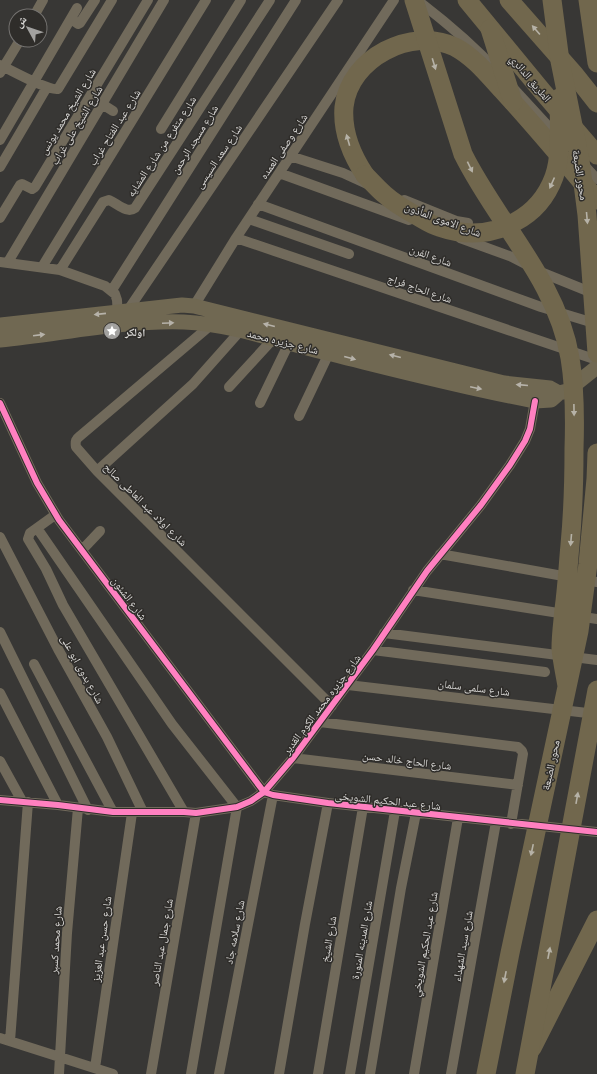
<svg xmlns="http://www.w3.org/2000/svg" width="597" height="1074" viewBox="0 0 597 1074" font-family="'Noto Sans','Noto Naskh Arabic',sans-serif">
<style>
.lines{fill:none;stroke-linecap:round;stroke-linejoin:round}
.street{stroke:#716a5b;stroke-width:10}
.secondary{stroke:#706852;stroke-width:15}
.highway{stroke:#71674d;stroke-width:19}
.highway-bridge{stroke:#71674d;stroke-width:19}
.cycleway-casing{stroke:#2f2d2a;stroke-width:8}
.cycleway{stroke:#ff80c0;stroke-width:6}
.oneway{fill:#b6b2a7}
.oneway2{fill:#b6b2a9}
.labels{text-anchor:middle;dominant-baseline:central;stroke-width:3;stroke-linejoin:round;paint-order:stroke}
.street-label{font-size:11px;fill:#dbdad8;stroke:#2f2d2a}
.poi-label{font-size:11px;font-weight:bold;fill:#dbdad8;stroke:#2f2d2a;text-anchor:start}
</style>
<rect width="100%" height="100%" fill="#383735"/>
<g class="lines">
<path class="street" d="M 417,0 C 446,22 473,45 498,72
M 34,16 L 43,0
M 71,19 L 78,24 L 80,23 L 95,0
M 0,65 C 11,70 48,91 58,89 L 112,0
M 0,73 L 20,40
M 513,88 L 559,138
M 102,104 L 113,111
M 161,129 L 241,0
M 0,140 L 77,8
M 290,156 L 343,173 L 367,184
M 582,163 L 597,179
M 0,167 L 47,87
M 279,173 L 409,220
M 404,200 L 456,221 L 468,223
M 258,204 L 541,307 L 597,324
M 0,218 L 20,185 L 22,184 L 32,189 L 35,187 L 148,0
M 249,219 L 349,254
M 236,238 L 597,360
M 460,238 L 512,257 L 543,273 L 595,294
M 0,262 L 60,270 L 105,286 L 115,294 L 117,300 L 118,317
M 8,262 L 164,0
M 42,267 L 206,0
M 60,270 L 103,202 L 109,200 C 118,204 127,214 135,208 L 270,0
M 112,290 L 296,0
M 194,306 L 236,238 L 394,0
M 126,313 L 338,0
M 211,325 L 80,436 C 76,439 75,441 76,447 L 97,471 L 332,706
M 229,387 L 273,339
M 0,403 L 37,483 L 59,520 L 264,792 L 273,795 L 328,803 L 597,832
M 260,403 L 289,343
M 299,416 L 329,353
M 97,471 L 193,384 L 241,330
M 55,515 L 30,533 L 28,539 L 46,569 L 63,605 L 184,812
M 37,528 L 172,724 L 237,807 L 191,1074
M 0,537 L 58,649 L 107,737 L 143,812
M 82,550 L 100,531
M 440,554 L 597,582
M 413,590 L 597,619
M 0,632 L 88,810
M 384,633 L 597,660
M 373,650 L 545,672
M 34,664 L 113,812
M 348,685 L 596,714
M 0,693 L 58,805
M 320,722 L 518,747 L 522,751 L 523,754 L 511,824
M 293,758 L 518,785
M 0,761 L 22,801
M 0,800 L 58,805 L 113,812 L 184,812 L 196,813 L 237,807 L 251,801 L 264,792 L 293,758 L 373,650 L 427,571 L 481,505 L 510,465 L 525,441 L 530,429 L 535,401
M 0,1038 L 113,1074
M 10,1041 L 28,802
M 95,1068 L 132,813
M 59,1074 L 67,933 L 78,808
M 151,1074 L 196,813
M 219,1074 L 273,795
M 279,1074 L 305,924 L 328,803
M 318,1074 L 363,807
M 350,1074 L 395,811
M 370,1074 L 401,888 L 416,813
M 414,1074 L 458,818
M 451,1074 L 496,822"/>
<path class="secondary" d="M 0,325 L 182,305 L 194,306 L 504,383 L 550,388 L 559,393
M 0,340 C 61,334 122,320 184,322 C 227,324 269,338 311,349 C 385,367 459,387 535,401 L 551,400 L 559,393 L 567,391 L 597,367"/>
<path class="highway" d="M 467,0 L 542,91 L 597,155
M 509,0 L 575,75 L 597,103
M 588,0 L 597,63
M 365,175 C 351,154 342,132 344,107 C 349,58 412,26 455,47 C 474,57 488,75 502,90 C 535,126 566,163 597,200
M 532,1048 L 597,920"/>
<path class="highway-bridge" d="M 414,0 L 463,154 C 497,223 557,280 570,358 C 575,388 575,419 574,449 C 574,481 573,513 570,545 C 568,566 567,588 564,609 C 563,622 561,634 561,648 C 562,661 565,674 567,686
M 552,0 L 560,61 L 580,160 L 587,215 L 597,353
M 490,29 L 513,102
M 365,175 C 371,181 377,188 384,194 C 394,203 406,210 417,216 C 424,220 431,225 439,227 C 465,236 491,235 515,222 C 534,212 547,196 554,177 C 562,156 559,121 559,98
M 486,1074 L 510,953 L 579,631 L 588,564 L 596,479 L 597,453
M 525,1074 L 597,690"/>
<g class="cycleway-casing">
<path id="cycleway" d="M 0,403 L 37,483 L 59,520 L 264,792 L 273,795 L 328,803 L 597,832
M 0,800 L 58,805 L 113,812 L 184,812 L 196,813 L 237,807 L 251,801 L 264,792 L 293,758 L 373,650 L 427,571 L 481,505 L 510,465 L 525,441 L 530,429 L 535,401"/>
</g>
<use href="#cycleway" class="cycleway"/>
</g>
<defs><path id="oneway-solid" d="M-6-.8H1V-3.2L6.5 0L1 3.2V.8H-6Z"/></defs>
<g class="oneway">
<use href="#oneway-solid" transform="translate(536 30) rotate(-131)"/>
<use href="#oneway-solid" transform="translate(434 64) rotate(73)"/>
<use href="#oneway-solid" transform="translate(348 140) rotate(-106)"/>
<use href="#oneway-solid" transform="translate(470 167) rotate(64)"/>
<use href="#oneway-solid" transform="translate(552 183) rotate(114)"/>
<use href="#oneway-solid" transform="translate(587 218) rotate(85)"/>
<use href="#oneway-solid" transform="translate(574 410) rotate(89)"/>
<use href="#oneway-solid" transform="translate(571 540) rotate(95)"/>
<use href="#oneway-solid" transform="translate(577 798) rotate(-80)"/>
<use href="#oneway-solid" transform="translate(532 850) rotate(102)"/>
<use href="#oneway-solid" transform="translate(549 953) rotate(-79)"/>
<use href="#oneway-solid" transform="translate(505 977) rotate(101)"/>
</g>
<g class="oneway2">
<use href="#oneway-solid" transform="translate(100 314) rotate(174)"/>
<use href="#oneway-solid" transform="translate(168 323) rotate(-2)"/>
<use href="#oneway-solid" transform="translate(269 325) rotate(-166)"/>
<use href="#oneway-solid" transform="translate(39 335) rotate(-7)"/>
<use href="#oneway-solid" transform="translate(395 356) rotate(-166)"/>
<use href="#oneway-solid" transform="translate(350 358) rotate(15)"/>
<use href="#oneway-solid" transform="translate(522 385) rotate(-175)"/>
<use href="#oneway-solid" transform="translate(476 388) rotate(12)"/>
</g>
<defs>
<g id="sight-disc" transform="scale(0.9)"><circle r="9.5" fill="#a2a19f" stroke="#2f2d2a"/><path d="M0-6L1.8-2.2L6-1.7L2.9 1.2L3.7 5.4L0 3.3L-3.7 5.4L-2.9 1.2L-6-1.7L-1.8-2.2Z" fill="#fff"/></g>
</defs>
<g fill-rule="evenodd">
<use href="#sight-disc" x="112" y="331"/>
</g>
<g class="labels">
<g class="street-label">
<text transform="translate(531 78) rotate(50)">الطريق الدائري</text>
<text transform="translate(67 111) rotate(-59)">شارع الشيخ محمد يونس</text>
<text transform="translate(76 125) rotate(-59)">شارع الشيخ على غراب</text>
<text transform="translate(114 127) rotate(-58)">شارع عبد الفتاح غراب</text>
<text transform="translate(194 139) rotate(-58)">شارع مسجد الرحمن</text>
<text transform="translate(161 146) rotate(-57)">شارع متفرع من شارع المشايه</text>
<text transform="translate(283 146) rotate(-56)">شارع وصفى العمده</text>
<text transform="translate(218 156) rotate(-56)">شارع سعد السيسى</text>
<text transform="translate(581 175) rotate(81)">محور الضبعة</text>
<text transform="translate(443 219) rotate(20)">شارع الاموى المأذون</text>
<text transform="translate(431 255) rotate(20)">شارع الفرن</text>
<text transform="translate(420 288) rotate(19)">شارع الحاج فراج</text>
<text transform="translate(283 341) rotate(14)">شارع جزيره محمد</text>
<text transform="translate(146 504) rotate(45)">شارع اولاد عبد العاطى صالح</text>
<text transform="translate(130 598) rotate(53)">شارع الشئون</text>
<text transform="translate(83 669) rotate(61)">شارع بدوى ابو على</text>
<text transform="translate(474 687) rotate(7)">شارع سلمى سلمان</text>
<text transform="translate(321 704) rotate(-53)">شارع جزيره محمد الكوم القدير</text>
<text transform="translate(407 760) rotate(7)">شارع الحاج خالد حسن</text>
<text transform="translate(550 765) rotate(-78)">محور الضبعة</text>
<text transform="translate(388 800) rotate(6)">شارع عبد الحكيم الشويخى</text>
<text transform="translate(234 932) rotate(-79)">شارع سلامه جاد</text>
<text transform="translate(101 939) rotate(-82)">شارع حسن عبد العزيز</text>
<text transform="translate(328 939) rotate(-80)">شارع الشيخ</text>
<text transform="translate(55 940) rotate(-86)">شارع محمد كسبر</text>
<text transform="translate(361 940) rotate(-80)">شارع المدينه المنورة</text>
<text transform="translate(161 942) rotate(-80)">شارع جمال عبد الناصر</text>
<text transform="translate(424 944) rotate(-80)">شارع عبد الحكيم الشويخي</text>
<text transform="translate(462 946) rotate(-80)">شارع سيد الشهداء</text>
</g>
<g class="poi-label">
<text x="125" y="331">اولكر</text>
</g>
</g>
<g transform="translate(28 28) rotate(310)"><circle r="19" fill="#2f2d2a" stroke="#747270"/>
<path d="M0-3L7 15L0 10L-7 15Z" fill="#a2a19f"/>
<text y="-6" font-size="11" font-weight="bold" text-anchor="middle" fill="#dbdad8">ش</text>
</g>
</svg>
